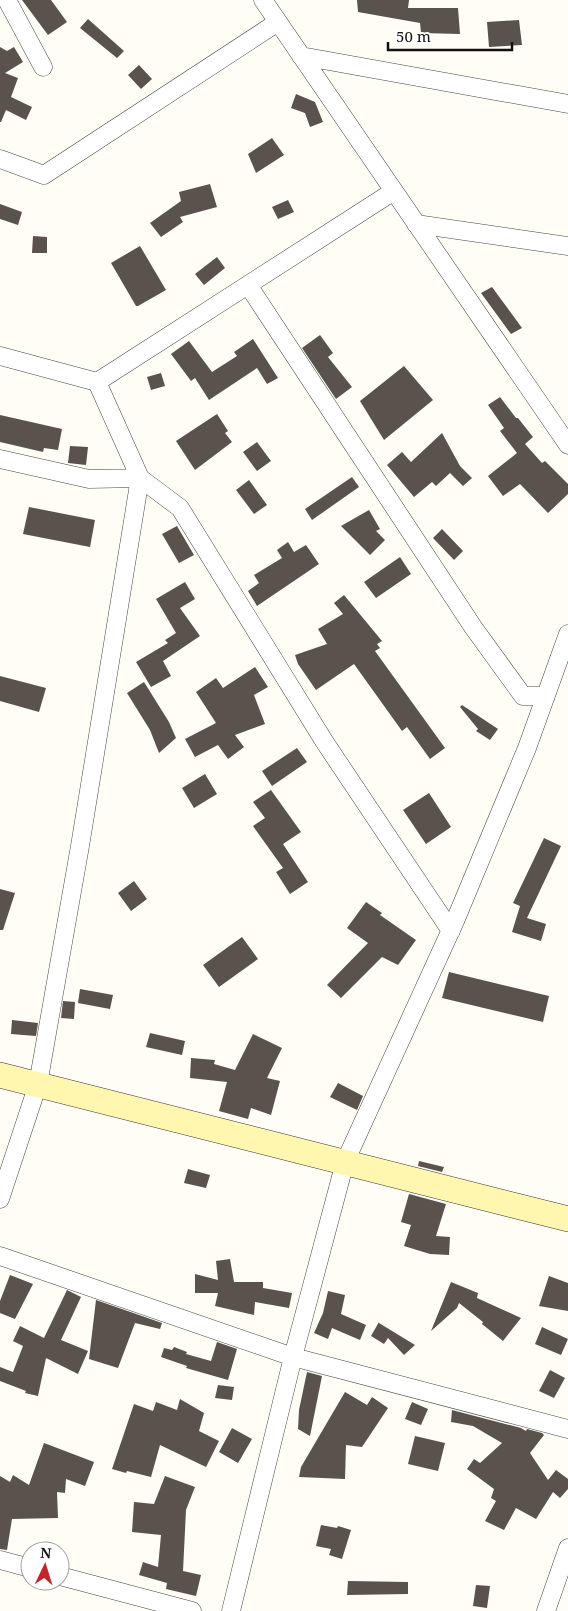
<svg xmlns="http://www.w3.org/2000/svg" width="568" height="1611" viewBox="0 0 568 1611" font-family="'Noto Serif',serif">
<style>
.building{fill:#5a524d}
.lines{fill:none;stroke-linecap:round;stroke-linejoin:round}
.street-casing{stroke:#444;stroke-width:19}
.secondary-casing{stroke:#333;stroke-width:26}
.street{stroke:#fff;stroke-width:18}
.secondary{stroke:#fff6b0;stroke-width:25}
</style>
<rect width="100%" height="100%" fill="#fffdf5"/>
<path class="building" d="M 22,0 L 51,0 L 67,22 L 48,35 Z
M 357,0 L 409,0 L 408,8 L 458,8 L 460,34 L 421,33 L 420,23 L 358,12 Z
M 88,19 L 124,51 L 117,58 L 80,28 Z
M 519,20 L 522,45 L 489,47 L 487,22 Z
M 0,47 L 7,51 L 14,47 L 23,62 L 5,73 L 18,78 L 11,97 L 32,107 L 26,120 L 6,110 L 1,122 L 0,122 Z
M 139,65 L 152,79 L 141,89 L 128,75 Z
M 296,94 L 315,102 L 323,122 L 310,127 L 305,113 L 291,108 Z
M 272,138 L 284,155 L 256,173 L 248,154 Z
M 210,184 L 217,207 L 180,217 L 183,222 L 161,237 L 150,223 L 181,201 L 179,192 Z
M 288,200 L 294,212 L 278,219 L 272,207 Z
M 0,204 L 22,212 L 18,225 L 0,219 Z
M 33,236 L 47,237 L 47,253 L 32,253 Z
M 140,246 L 166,290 L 138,306 L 136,306 L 111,263 Z
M 217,257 L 225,268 L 204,285 L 195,274 Z
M 492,287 L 522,328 L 511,334 L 481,293 Z
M 320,335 L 333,353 L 328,357 L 352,387 L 336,399 L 302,348 Z
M 253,339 L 278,378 L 267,384 L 257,368 L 209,400 L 195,378 L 191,381 L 171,354 L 189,341 L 212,372 L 237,356 L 234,352 Z
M 404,366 L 433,400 L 384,440 L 360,401 Z
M 161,373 L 165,386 L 151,390 L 147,377 Z
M 500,397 L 516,418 L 518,418 L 533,437 L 525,444 L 542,463 L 545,461 L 568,484 L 568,494 L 548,513 L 520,484 L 503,496 L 488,476 L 517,453 L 500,431 L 504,428 L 488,405 Z
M 217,414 L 228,431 L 225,433 L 232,442 L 195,470 L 176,441 Z
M 0,415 L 62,429 L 58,450 L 44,448 L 43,452 L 0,442 Z
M 442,433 L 460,466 L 472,478 L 463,486 L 450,473 L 436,486 L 432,482 L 414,497 L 387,465 L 402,452 L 411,462 Z
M 257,442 L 271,461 L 257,471 L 243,452 Z
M 70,446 L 88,447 L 86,465 L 68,463 Z
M 352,477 L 359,487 L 312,520 L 305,509 Z
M 249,480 L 267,505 L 254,514 L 236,490 Z
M 29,507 L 95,520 L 90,547 L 23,534 Z
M 369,510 L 380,529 L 376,531 L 385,540 L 370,555 L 341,526 Z
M 177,526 L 194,555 L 179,563 L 162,534 Z
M 442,529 L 463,551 L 454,560 L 433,538 Z
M 288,542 L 294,552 L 306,545 L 319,564 L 257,606 L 248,591 L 259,583 L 254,575 L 282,558 L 277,550 Z
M 400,557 L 411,574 L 376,598 L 364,582 Z
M 185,582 L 195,599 L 180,608 L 200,636 L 163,661 L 171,676 L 151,687 L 136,662 L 168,643 L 165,640 L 176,633 L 156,599 Z
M 344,595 L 382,641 L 377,644 L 380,648 L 375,651 L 445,748 L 430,759 L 407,727 L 402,731 L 354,664 L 316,690 L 298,664 L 295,655 L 327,644 L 318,629 L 343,614 L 334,603 Z
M 255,667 L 268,687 L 254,695 L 265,724 L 235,735 L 244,747 L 228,759 L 218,745 L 195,757 L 185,739 L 216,723 L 196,692 L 216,678 L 223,688 Z
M 0,676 L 46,688 L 39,712 L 0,701 Z
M 144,682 L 169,722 L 176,738 L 159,753 L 150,730 L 127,693 Z
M 462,705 L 498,729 L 490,740 L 476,731 L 478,729 L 460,707 Z
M 297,748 L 307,762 L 272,786 L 262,771 Z
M 205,774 L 217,794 L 194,808 L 182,788 Z
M 271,790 L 301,832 L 283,844 L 308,882 L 290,894 L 276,872 L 283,868 L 253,826 L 265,818 L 253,802 Z
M 429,793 L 451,827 L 426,844 L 403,810 Z
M 544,838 L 561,846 L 527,918 L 546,924 L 541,941 L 512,932 L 520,906 L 513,903 Z
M 134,881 L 147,899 L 131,911 L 118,893 Z
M 0,889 L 15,893 L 3,930 L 0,930 Z
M 366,902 L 382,913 L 380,915 L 416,940 L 398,965 L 382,957 L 341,998 L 327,985 L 368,943 L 347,928 Z
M 242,937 L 258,959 L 219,987 L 203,965 Z
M 449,972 L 549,996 L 543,1022 L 442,998 Z
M 80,989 L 113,995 L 110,1009 L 78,1003 Z
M 63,1001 L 75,1002 L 74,1019 L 61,1018 Z
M 12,1020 L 38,1023 L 36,1036 L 11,1034 Z
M 150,1033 L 185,1041 L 182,1055 L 146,1047 Z
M 253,1034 L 282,1048 L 267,1078 L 280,1081 L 271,1115 L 251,1108 L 248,1119 L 219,1111 L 227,1082 L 190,1078 L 191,1058 L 215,1060 L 214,1064 L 235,1070 Z
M 338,1083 L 363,1096 L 357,1110 L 330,1097 Z
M 419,1161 L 444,1167 L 442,1172 L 418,1166 Z
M 188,1169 L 210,1175 L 206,1188 L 184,1183 Z
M 409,1194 L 446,1204 L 436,1236 L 450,1237 L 449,1255 L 430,1254 L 404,1246 L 411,1225 L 401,1222 Z
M 230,1259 L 234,1282 L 263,1282 L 263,1288 L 292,1293 L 289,1308 L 255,1302 L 254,1315 L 215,1306 L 218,1293 L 195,1293 L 195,1274 L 218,1280 L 216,1261 Z
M 10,1275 L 33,1284 L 15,1319 L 0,1313 L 0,1301 Z
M 549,1276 L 568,1283 L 568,1311 L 539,1306 Z
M 451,1282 L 478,1293 L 477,1298 L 521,1318 L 503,1341 L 482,1324 L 483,1322 L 459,1303 L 457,1308 L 431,1331 Z
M 67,1290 L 81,1297 L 61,1340 L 88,1351 L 78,1374 L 46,1358 L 38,1396 L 25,1393 L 26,1391 L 0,1381 L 0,1367 L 13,1372 L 23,1346 L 13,1341 L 20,1326 L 44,1338 Z
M 328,1291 L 345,1295 L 341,1314 L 366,1325 L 360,1340 L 332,1328 L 328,1339 L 314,1333 L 323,1313 Z
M 96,1300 L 162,1323 L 160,1329 L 135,1323 L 118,1368 L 89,1359 Z
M 379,1322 L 379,1323 L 415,1345 L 404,1355 L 388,1338 L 384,1344 L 371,1336 Z
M 542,1327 L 568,1339 L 561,1355 L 535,1344 Z
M 217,1342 L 237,1349 L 228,1380 L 186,1368 L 187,1366 L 161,1357 L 164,1348 L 172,1350 L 174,1347 L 187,1352 L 186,1354 L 211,1361 Z
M 550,1370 L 565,1378 L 554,1398 L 539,1391 Z
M 307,1372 L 322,1376 L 310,1436 L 298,1429 L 299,1410 Z
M 218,1385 L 234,1387 L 232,1400 L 215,1398 Z
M 345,1392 L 367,1405 L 372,1397 L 388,1408 L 362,1447 L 346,1445 L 345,1479 L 299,1477 L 301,1467 Z
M 180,1399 L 204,1413 L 199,1431 L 219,1441 L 206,1467 L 160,1445 L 151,1477 L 127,1471 L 126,1473 L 112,1469 L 134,1404 L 153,1411 L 156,1402 L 177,1410 Z
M 412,1402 L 428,1409 L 421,1425 L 405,1419 Z
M 452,1410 L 521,1428 L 526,1431 L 527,1429 L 542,1433 L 544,1435 L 530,1453 L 548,1480 L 556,1470 L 568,1479 L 568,1489 L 560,1498 L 553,1492 L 536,1519 L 516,1508 L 504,1530 L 485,1521 L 496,1501 L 491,1498 L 494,1489 L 467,1469 L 474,1459 L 480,1463 L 502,1443 L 473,1426 L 451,1422 Z
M 232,1428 L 252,1439 L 238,1463 L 219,1452 Z
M 415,1436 L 445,1443 L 438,1471 L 408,1464 Z
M 44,1443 L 94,1462 L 85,1486 L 66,1479 L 65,1493 L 57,1492 L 58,1518 L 12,1519 L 7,1550 L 0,1549 L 0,1476 L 10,1482 L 13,1475 L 29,1485 Z
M 165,1476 L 195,1487 L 186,1510 L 183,1571 L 201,1575 L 196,1596 L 166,1589 L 167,1583 L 139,1575 L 143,1562 L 158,1567 L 161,1535 L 132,1532 L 134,1502 L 154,1504 Z
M 321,1525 L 337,1528 L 338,1526 L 351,1530 L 342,1559 L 329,1555 L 331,1549 L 316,1546 Z
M 348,1581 L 408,1582 L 408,1594 L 347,1595 Z
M 476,1585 L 490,1586 L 487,1608 L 473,1606 Z"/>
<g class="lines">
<g class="street-casing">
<path id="street" d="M 7,0 L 43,67
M 263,0 L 568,445
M 301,56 L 568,104
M 0,159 L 44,175 L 278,22
M 416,224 L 568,246
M 248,285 L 473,627 L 523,696 L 546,696
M 0,356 L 97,382 L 394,191
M 97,382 L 140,478 L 180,508 L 324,741 L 451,931
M 0,459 L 89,479 L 140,478 L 80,846 L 38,1084 L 0,1199
M 0,1256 L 293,1357 L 568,1429
M 0,1560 L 30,1568
M 60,1576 L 192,1611
M 231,1611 L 293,1357 L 345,1162 L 455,921 L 527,748 L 568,634
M 546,1611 L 568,1548"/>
</g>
<g class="secondary-casing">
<path id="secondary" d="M 0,1075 L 568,1219"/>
</g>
<use href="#street" class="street"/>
<use href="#secondary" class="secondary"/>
</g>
<g transform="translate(45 1566) rotate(4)"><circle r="24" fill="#ffffff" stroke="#a0a0a0"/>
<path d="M0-4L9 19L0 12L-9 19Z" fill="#c4262e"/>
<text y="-8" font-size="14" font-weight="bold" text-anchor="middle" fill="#111111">N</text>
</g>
<path d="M388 42v8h124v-8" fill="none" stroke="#111111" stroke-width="2.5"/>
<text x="396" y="42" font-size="15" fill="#111111" stroke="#ffffff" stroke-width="4" paint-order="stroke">50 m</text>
</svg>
